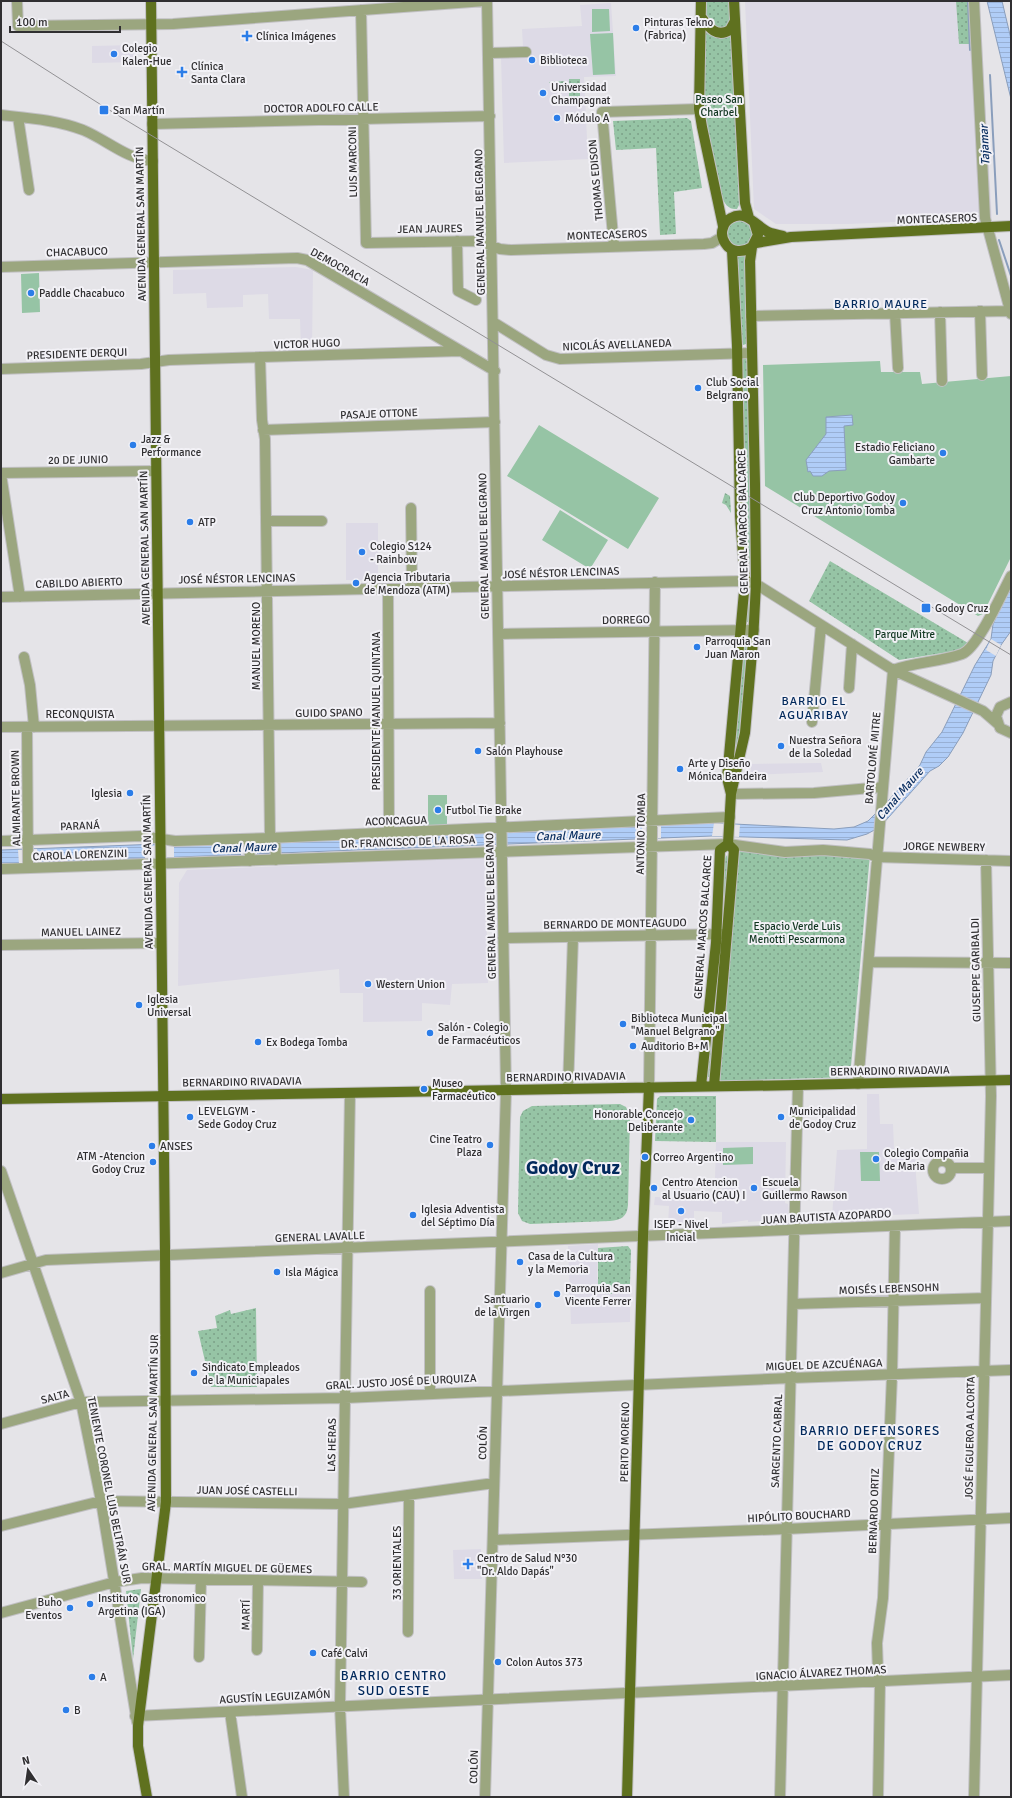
<svg xmlns="http://www.w3.org/2000/svg" width="1012" height="1798" viewBox="0 0 1012 1798" font-family="Signika,sans-serif">
<style>
.built{fill:#dddae6}
.green{fill:url(#green-dots)}
.pitch{fill:#96c4a5}
.water{fill:url(#water-rules);stroke:#8a9ebc}
.pier{fill:#e5e4e8}
.lines{fill:none;stroke-linecap:round;stroke-linejoin:round}
.stream{stroke:#8a9ebc;stroke-width:2}
.minor-casing{stroke:#c1c0c3;stroke-width:12}
.major-casing{stroke:#c1c0c3;stroke-width:12}
.minor{stroke:#9ba67f;stroke-width:10}
.major{stroke:#5f711f;stroke-width:10}
.tram{stroke:#929194;stroke-width:1}
.poi-dot{fill:#2b7de8;stroke:#f2f1f6;stroke-width:1.5}
.labels{text-anchor:middle;dominant-baseline:central;stroke-width:4;stroke-linejoin:round;paint-order:stroke}
.poi-label{font-size:11px;fill:#302f31;stroke:#f2f1f6;text-anchor:start}
.park-label{font-size:11px;fill:#113621;stroke:#f2f1f6}
.street-label{font-size:11px;fill:#302f31;stroke:#f2f1f6}
.water-label{font-size:12px;font-style:italic;fill:#0b2f61;stroke:#f2f1f6}
.neighbourhood-label{font-size:12px;letter-spacing:1px;fill:#02295c;stroke:#f2f1f6}
.quarter-label{font-size:13px;letter-spacing:1px;fill:#02295c;stroke:#f2f1f6}
.town-label{font-size:19px;font-weight:bold;fill:#02295c;stroke:#f2f1f6}
</style>
<defs>
<pattern id="green-dots" width="8" height="8" patternUnits="userSpaceOnUse"><rect width="8" height="8" fill="#96c4a5"/><path d="M2 2h.1M6 6h.1" fill="none" stroke="#7ba087" stroke-width="1.8" stroke-linecap="round"/></pattern>
<pattern id="water-rules" width="6" height="5" patternUnits="userSpaceOnUse"><rect width="6" height="5" fill="#b0cdf7"/><path d="M0 2.5h6" fill="none" stroke="#98b0d4"/></pattern>
</defs>
<rect width="100%" height="100%" fill="#e5e4e8"/>
<path class="built" d="M 745,1 L 979,1 L 992,218 L 848,224 L 776,224 L 754,209 Z
M 611,3 L 616,76 L 584,77 L 588,159 L 504,163 L 501,57 L 523,47 L 522,29 L 582,26 L 580,5 Z
M 136,45 L 136,62 L 92,63 L 92,46 Z
M 296,267 L 313,270 L 312,348 L 301,347 L 300,319 L 269,319 L 268,294 L 243,295 L 243,307 L 207,308 L 206,293 L 173,294 L 173,270 Z
M 346,523 L 378,523 L 378,580 L 346,580 Z
M 821,763 L 823,772 L 751,775 L 751,764 Z
M 485,858 L 488,983 L 452,984 L 450,1005 L 422,1003 L 422,1021 L 363,1022 L 363,993 L 340,993 L 339,969 L 178,986 L 179,883 L 187,870 Z
M 867,1094 L 879,1094 L 880,1124 L 893,1124 L 894,1149 L 914,1149 L 919,1214 L 832,1217 L 837,1150 L 867,1149 Z
M 716,1142 L 786,1142 L 785,1203 L 788,1204 L 788,1219 L 761,1219 L 761,1221 L 748,1222 L 748,1220 L 722,1224 L 722,1212 L 694,1211 L 694,1225 L 668,1226 L 669,1206 L 654,1205 L 655,1197 L 722,1199 L 723,1178 L 715,1178 Z
M 598,1244 L 597,1279 L 612,1285 L 630,1284 L 630,1322 L 571,1324 L 568,1246 Z
M 481,1549 L 482,1579 L 454,1579 L 453,1550 Z"/>
<path class="green" d="M 707,1 L 730,1 L 730,26 L 715,29 L 706,16 Z
M 956,1 L 971,1 L 974,44 L 959,44 Z
M 706,32 L 731,34 L 732,38 L 739,205 L 737,209 C 729,210 725,204 722,198 L 703,105 Z
M 569,79 L 580,79 L 580,98 L 569,98 Z
M 566,81 L 562,88 L 555,89 L 549,82 Z
M 687,118 L 691,121 L 702,188 L 674,192 L 676,234 L 660,235 L 656,148 L 616,150 L 613,121 Z
M727 233a13 13 0 1 1 26 0a13 13 0 1 1-26 0Z
M 737,256 L 746,256 L 747,340 L 746,344 L 743,345 L 741,345 Z
M 742,358 L 746,358 L 747,361 L 750,447 L 750,573 L 744,524 Z
M 725,493 L 730,496 L 731,513 L 726,505 L 722,503 Z
M 830,561 L 968,643 L 961,650 L 899,660 L 809,601 Z
M 747,593 L 752,594 L 750,622 L 745,622 Z
M 745,639 L 749,639 L 739,738 L 731,771 Z
M 739,844 L 870,854 L 850,1077 L 719,1081 Z
M 727,855 L 728,860 L 724,930 L 721,930 L 724,860 Z
M 720,939 L 723,939 L 711,1077 L 707,1077 Z
M 660,1096 L 716,1096 L 716,1142 L 655,1141 L 657,1099 Z
M 620,1104 L 626,1107 L 630,1116 L 628,1205 C 627,1217 621,1220 610,1221 L 530,1224 L 522,1221 L 518,1213 L 520,1117 L 523,1111 L 532,1106 Z
M 628,1246 L 631,1250 L 630,1284 L 612,1285 L 612,1294 L 598,1293 L 598,1248 Z
M 256,1308 L 257,1387 L 211,1387 L 198,1331 L 217,1328 L 215,1316 L 230,1310 L 231,1314 Z
M 141,1589 L 133,1659 L 126,1591 Z"/>
<path class="pitch" d="M 592,9 L 609,9 L 610,31 L 592,32 Z
M 613,33 L 615,74 L 593,75 L 590,34 Z
M 39,273 L 40,312 L 22,313 L 21,274 Z
M 880,361 L 881,372 L 920,372 L 922,384 L 1011,376 L 1011,557 L 983,614 L 978,616 L 765,486 L 763,365 Z
M 539,425 L 659,498 L 628,549 L 539,495 L 544,486 L 539,495 L 507,476 Z
M 560,510 L 608,540 L 590,569 L 542,540 Z
M 428,795 L 447,795 L 447,826 L 428,826 Z
M 753,1147 L 753,1164 L 723,1165 L 723,1148 Z
M 860,1152 L 879,1152 L 880,1181 L 861,1181 Z"/>
<path class="water" d="M 987,1 L 1002,1 L 1011,39 L 1011,99 Z
M 852,415 L 853,425 L 844,426 L 846,470 L 829,471 L 822,476 L 813,476 L 810,471 L 808,472 L 806,460 L 826,434 L 826,417 Z
M 1011,585 L 1011,631 L 1001,645 L 993,661 L 991,675 L 963,733 L 948,757 L 939,766 L 930,771 L 880,827 L 867,834 L 847,840 L 712,836 L 1,864 L 1,850 L 714,823 L 834,829 L 854,827 L 868,821 L 889,800 L 920,765 L 926,752 L 942,732 L 975,665 L 991,639 L 993,624 Z"/>
<path class="pier" d="M 991,639 L 1001,645 L 996,656 L 986,650 Z
M 714,823 L 740,825 L 739,837 L 712,836 Z
M 642,826 L 661,826 L 661,838 L 642,839 Z
M 257,841 L 257,854 L 241,855 L 241,842 Z
M 174,845 L 174,857 L 145,859 L 145,846 Z
M 37,849 L 38,863 L 19,864 L 18,850 Z"/>
<g class="lines">
<path class="stream" d="M 968,1 L 970,50
M 990,75 L 997,214
M 999,240 L 1011,276"/>
<g class="minor-casing">
<path id="minor" d="M 17,1 L 18,26 L 173,24 L 485,1
M 974,1 L 985,218 L 1011,314
M 361,10 L 366,243 L 479,241 L 500,249 L 511,250 L 704,244 L 712,243 L 722,237
M 489,53 L 526,52
M 1,115 C 28,118 57,120 83,130 C 107,140 126,159 153,161
M 18,117 L 29,190
M 152,124 L 490,116
M 457,241 L 458,291 L 476,300
M 614,247 L 602,112 L 699,109
M 1,267 L 297,258 L 307,260 L 495,371
M 980,311 L 982,375
M 940,312 L 942,381
M 895,313 L 898,368
M 751,316 L 1010,311
M 493,322 L 546,355 L 560,359 L 752,353
M 260,357 L 262,420 L 265,439 L 270,838
M 1,369 L 141,364 L 169,360 L 460,351
M 263,430 L 495,422
M 1,473 L 156,471
M 1,474 L 20,597
M 411,508 L 412,589
M 266,521 L 322,521
M 388,589 L 389,833
M 1,597 L 745,581 L 756,584 L 893,670 L 983,711 L 998,724
M 498,634 L 754,630
M 24,657 L 30,685 L 34,727
M 893,670 C 915,662 940,662 962,654 C 978,648 1002,593 1011,576
M 849,688 L 852,644
M 1011,702 L 1000,707 L 996,716 L 1000,728 L 1011,733
M 812,722 L 821,625
M 1,727 L 500,723
M 27,727 L 28,868
M 731,794 L 814,793 L 882,787
M 275,838 L 276,860
M 249,839 L 250,861
M 1,841 L 141,836 L 175,841 L 270,838 L 730,817
M 1,869 L 728,844 L 785,852 L 823,850 L 870,854 L 876,857 L 1011,861
M 503,938 L 727,934
M 2,945 L 161,943
M 869,962 L 1011,963
M 858,1084 L 893,670
M 649,1087 L 655,582
M 568,1089 L 573,937
M933 1170a9 9 0 1 1 18 0a9 9 0 1 1-18 0Z
M 951,1168 L 989,1168
M 1,1171 L 81,1402 L 101,1501 L 137,1722
M 1,1273 L 46,1260 L 1011,1221
M 430,1291 L 430,1393
M 793,1304 L 986,1298
M 1,1424 L 81,1402 L 345,1398 L 791,1378 L 1011,1370
M 1,1526 L 101,1501 L 343,1504 L 494,1483
M 493,1540 L 786,1529 L 1011,1518
M 1,1613 L 115,1582 L 142,1578 L 362,1582
M 408,1632 L 409,1495
M 257,1650 L 258,1580
M 199,1657 L 201,1580
M 230,1712 L 242,1797
M 135,1716 L 1011,1675
M 344,1797 L 340,1706 L 350,1093
M 485,1797 L 506,1090 L 487,1
M 780,1797 L 798,1085
M 878,1797 L 880,1682 L 878,1673 L 877,1643 L 883,1598 L 892,1375 L 895,1226
M 974,1797 L 991,1096 L 986,860"/>
</g>
<g class="major-casing">
<path id="major" d="M 701,1 L 699,109 L 702,127 L 723,226
M 734,1 L 745,203 L 749,218
M 702,18 C 709,28 717,38 730,30 L 735,21
M 754,222 L 758,235 L 752,247 C 743,253 731,253 725,243 C 722,238 721,233 723,228 C 724,224 727,220 731,218 C 746,209 756,226 768,232 C 773,234 778,235 783,236
M 756,243 L 791,237 L 1011,226
M 731,794 L 727,778 L 745,581 L 740,516 L 737,345 L 732,250
M 701,1086 L 716,943 L 720,850 L 728,844
M 714,1086 L 734,850 L 728,844 L 731,794 L 745,733 L 753,641 L 756,584 L 755,484 L 750,261 L 752,247
M 1,1099 L 798,1085 L 1011,1080
M 147,1797 L 138,1746 L 138,1726 L 166,1502 L 165,1246 L 151,1
M 627,1797 L 643,1236 L 649,1087"/>
</g>
<use href="#minor" class="minor"/>
<use href="#major" class="major"/>
<path class="tram" d="M 1,41 L 106,108 L 1011,655"/>
</g>
<g class="poi-dot">
<circle cx="636" cy="28" r="4"/>
<path d="M245 30h4v4h4v4h-4v4h-4v-4h-4v-4h4z"/>
<circle cx="114" cy="54" r="4"/>
<circle cx="532" cy="60" r="4"/>
<path d="M180 66h4v4h4v4h-4v4h-4v-4h-4v-4h4z"/>
<circle cx="543" cy="93" r="4"/>
<rect x="99" y="105" width="10" height="10" rx="2"/>
<circle cx="557" cy="118" r="4"/>
<circle cx="31" cy="293" r="4"/>
<circle cx="698" cy="388" r="4"/>
<circle cx="133" cy="445" r="4"/>
<circle cx="943" cy="453" r="4"/>
<circle cx="903" cy="503" r="4"/>
<circle cx="190" cy="522" r="4"/>
<circle cx="362" cy="552" r="4"/>
<circle cx="356" cy="583" r="4"/>
<rect x="921" y="603" width="10" height="10" rx="2"/>
<circle cx="697" cy="647" r="4"/>
<circle cx="781" cy="746" r="4"/>
<circle cx="478" cy="751" r="4"/>
<circle cx="680" cy="769" r="4"/>
<circle cx="130" cy="793" r="4"/>
<circle cx="438" cy="810" r="4"/>
<circle cx="368" cy="984" r="4"/>
<circle cx="139" cy="1005" r="4"/>
<circle cx="623" cy="1024" r="4"/>
<circle cx="430" cy="1033" r="4"/>
<circle cx="258" cy="1042" r="4"/>
<circle cx="633" cy="1046" r="4"/>
<circle cx="424" cy="1089" r="4"/>
<circle cx="190" cy="1117" r="4"/>
<circle cx="781" cy="1117" r="4"/>
<circle cx="691" cy="1120" r="4"/>
<circle cx="490" cy="1145" r="4"/>
<circle cx="152" cy="1146" r="4"/>
<circle cx="645" cy="1157" r="4"/>
<circle cx="876" cy="1159" r="4"/>
<circle cx="153" cy="1162" r="4"/>
<circle cx="654" cy="1188" r="4"/>
<circle cx="754" cy="1188" r="4"/>
<circle cx="681" cy="1211" r="4"/>
<circle cx="413" cy="1215" r="4"/>
<circle cx="520" cy="1262" r="4"/>
<circle cx="277" cy="1272" r="4"/>
<circle cx="557" cy="1294" r="4"/>
<circle cx="538" cy="1305" r="4"/>
<circle cx="194" cy="1373" r="4"/>
<path d="M466 1558h4v4h4v4h-4v4h-4v-4h-4v-4h4z"/>
<circle cx="90" cy="1604" r="4"/>
<circle cx="70" cy="1608" r="4"/>
<circle cx="313" cy="1653" r="4"/>
<circle cx="498" cy="1662" r="4"/>
<circle cx="92" cy="1677" r="4"/>
<circle cx="66" cy="1710" r="4"/>
</g>
<g class="labels">
<g class="poi-label">
<text x="644" y="22">Pinturas Tekno<tspan x="644" dy="13">(Fabrica)</tspan></text>
<text x="256" y="36">Clínica Imágenes</text>
<text x="122" y="48">Colegio<tspan x="122" dy="13">Kalen-Hue</tspan></text>
<text x="540" y="60">Biblioteca</text>
<text x="191" y="66">Clínica<tspan x="191" dy="13">Santa Clara</tspan></text>
<text x="551" y="87">Universidad<tspan x="551" dy="13">Champagnat</tspan></text>
<text x="113" y="110">San Martín</text>
<text x="565" y="118">Módulo A</text>
<text x="39" y="293">Paddle Chacabuco</text>
<text x="706" y="382">Club Social<tspan x="706" dy="13">Belgrano</tspan></text>
<text x="141" y="439">Jazz &amp;<tspan x="141" dy="13">Performance</tspan></text>
<text x="935" y="447" text-anchor="end">Estadio Feliciano<tspan x="935" dy="13">Gambarte</tspan></text>
<text x="895" y="497" text-anchor="end">Club Deportivo Godoy<tspan x="895" dy="13">Cruz Antonio Tomba</tspan></text>
<text x="198" y="522">ATP</text>
<text x="370" y="546">Colegio S124<tspan x="370" dy="13">- Rainbow</tspan></text>
<text x="364" y="577">Agencia Tributaria<tspan x="364" dy="13">de Mendoza (ATM)</tspan></text>
<text x="935" y="608">Godoy Cruz</text>
<text x="705" y="641">Parroquia San<tspan x="705" dy="13">Juan Maron</tspan></text>
<text x="789" y="740">Nuestra Señora<tspan x="789" dy="13">de la Soledad</tspan></text>
<text x="486" y="751">Salón Playhouse</text>
<text x="688" y="763">Arte y Diseño<tspan x="688" dy="13">Mónica Bandeira</tspan></text>
<text x="122" y="793" text-anchor="end">Iglesia</text>
<text x="446" y="810">Futbol Tie Brake</text>
<text x="376" y="984">Western Union</text>
<text x="147" y="999">Iglesia<tspan x="147" dy="13">Universal</tspan></text>
<text x="631" y="1018">Biblioteca Municipal<tspan x="631" dy="13">"Manuel Belgrano"</tspan></text>
<text x="438" y="1027">Salón - Colegio<tspan x="438" dy="13">de Farmacéuticos</tspan></text>
<text x="266" y="1042">Ex Bodega Tomba</text>
<text x="641" y="1046">Auditorio B+M</text>
<text x="432" y="1083">Museo<tspan x="432" dy="13">Farmacéutico</tspan></text>
<text x="198" y="1111">LEVELGYM -<tspan x="198" dy="13">Sede Godoy Cruz</tspan></text>
<text x="789" y="1111">Municipalidad<tspan x="789" dy="13">de Godoy Cruz</tspan></text>
<text x="683" y="1114" text-anchor="end">Honorable Concejo<tspan x="683" dy="13">Deliberante</tspan></text>
<text x="482" y="1139" text-anchor="end">Cine Teatro<tspan x="482" dy="13">Plaza</tspan></text>
<text x="160" y="1146">ANSES</text>
<text x="884" y="1153">Colegio Compañia<tspan x="884" dy="13">de Maria</tspan></text>
<text x="145" y="1156" text-anchor="end">ATM -Atencion<tspan x="145" dy="13">Godoy Cruz</tspan></text>
<text x="653" y="1157">Correo Argentino</text>
<text x="662" y="1182">Centro Atencion<tspan x="662" dy="13">al Usuario (CAU) I</tspan></text>
<text x="762" y="1182">Escuela<tspan x="762" dy="13">Guillermo Rawson</tspan></text>
<text x="421" y="1209">Iglesia Adventista<tspan x="421" dy="13">del Séptimo Día</tspan></text>
<text x="681" y="1224" text-anchor="middle">ISEP - Nivel<tspan x="681" dy="13">Inicial</tspan></text>
<text x="528" y="1256">Casa de la Cultura<tspan x="528" dy="13">y la Memoria</tspan></text>
<text x="285" y="1272">Isla Mágica</text>
<text x="565" y="1288">Parroquia San<tspan x="565" dy="13">Vicente Ferrer</tspan></text>
<text x="530" y="1299" text-anchor="end">Santuario<tspan x="530" dy="13">de la Virgen</tspan></text>
<text x="202" y="1367">Sindicato Empleados<tspan x="202" dy="13">de la Municiapales</tspan></text>
<text x="477" y="1558">Centro de Salud N°30<tspan x="477" dy="13">"Dr. Aldo Dapás"</tspan></text>
<text x="98" y="1598">Instituto Gastronomico<tspan x="98" dy="13">Argetina (IGA)</tspan></text>
<text x="62" y="1602" text-anchor="end">Buho<tspan x="62" dy="13">Eventos</tspan></text>
<text x="321" y="1653">Café Calvi</text>
<text x="506" y="1662">Colon Autos 373</text>
<text x="100" y="1677">A</text>
<text x="74" y="1710">B</text>
</g>
<g class="park-label">
<text x="719" y="99">Paseo San<tspan x="719" dy="13">Charbel</tspan></text>
<text x="905" y="634">Parque Mitre</text>
<text x="797" y="926">Espacio Verde Luis<tspan x="797" dy="13">Menotti Pescarmona</tspan></text>
</g>
<g class="street-label">
<text transform="translate(321 108) rotate(-1)">DOCTOR ADOLFO CALLE</text>
<text transform="translate(353 162) rotate(-91)">LUIS MARCONI</text>
<text transform="translate(596 180) rotate(-95)">THOMAS EDISON</text>
<text transform="translate(937 219) rotate(-2)">MONTECASEROS</text>
<text transform="translate(480 222) rotate(-91)">GENERAL MANUEL BELGRANO</text>
<text transform="translate(141 224) rotate(-91)">AVENIDA GENERAL SAN MARTÍN</text>
<text transform="translate(430 229) rotate(-1)">JEAN JAURES</text>
<text transform="translate(607 235) rotate(-2)">MONTECASEROS</text>
<text transform="translate(77 252) rotate(-2)">CHACABUCO</text>
<text transform="translate(340 267) rotate(29)">DEMOCRACIA</text>
<text transform="translate(307 344) rotate(-2)">VICTOR HUGO</text>
<text transform="translate(617 345) rotate(-2)">NICOLÁS AVELLANEDA</text>
<text transform="translate(77 354) rotate(-2)">PRESIDENTE DERQUI</text>
<text transform="translate(379 414) rotate(-2)">PASAJE OTTONE</text>
<text transform="translate(78 460) rotate(-1)">20 DE JUNIO</text>
<text transform="translate(743 522) rotate(-91)">GENERAL MARCOS BALCARCE</text>
<text transform="translate(484 546) rotate(-91)">GENERAL MANUEL BELGRANO</text>
<text transform="translate(145 548) rotate(-91)">AVENIDA GENERAL SAN MARTÍN</text>
<text transform="translate(561 573) rotate(-2)">JOSÉ NÉSTOR LENCINAS</text>
<text transform="translate(237 579) rotate(-1)">JOSÉ NÉSTOR LENCINAS</text>
<text transform="translate(79 583) rotate(-2)">CABILDO ABIERTO</text>
<text transform="translate(626 620) rotate(-1)">DORREGO</text>
<text transform="translate(256 646) rotate(-90)">MANUEL MORENO</text>
<text transform="translate(376 711) rotate(-90)">PRESIDENTE MANUEL QUINTANA</text>
<text transform="translate(329 713) rotate(-1)">GUIDO SPANO</text>
<text x="80" y="714">RECONQUISTA</text>
<text transform="translate(873 758) rotate(-85)">BARTOLOMÉ MITRE</text>
<text transform="translate(16 798) rotate(-91)">ALMIRANTE BROWN</text>
<text transform="translate(396 821) rotate(-2)">ACONCAGUA</text>
<text transform="translate(80 826) rotate(-2)">PARANÁ</text>
<text transform="translate(641 834) rotate(-89)">ANTONIO TOMBA</text>
<text transform="translate(408 842) rotate(-2)">DR. FRANCISCO DE LA ROSA</text>
<text transform="translate(944 847) rotate(1)">JORGE NEWBERY</text>
<text transform="translate(80 855) rotate(-2)">CAROLA LORENZINI</text>
<text transform="translate(148 872) rotate(-91)">AVENIDA GENERAL SAN MARTÍN</text>
<text transform="translate(491 906) rotate(-91)">GENERAL MANUEL BELGRANO</text>
<text transform="translate(615 924) rotate(-1)">BERNARDO DE MONTEAGUDO</text>
<text transform="translate(703 927) rotate(-86)">GENERAL MARCOS BALCARCE</text>
<text transform="translate(81 932) rotate(-1)">MANUEL LAINEZ</text>
<text transform="translate(976 970) rotate(-91)">GIUSEPPE GARIBALDI</text>
<text transform="translate(890 1071) rotate(-1)">BERNARDINO RIVADAVIA</text>
<text transform="translate(566 1077) rotate(-1)">BERNARDINO RIVADAVIA</text>
<text transform="translate(242 1082) rotate(-1)">BERNARDINO RIVADAVIA</text>
<text transform="translate(826 1217) rotate(-3)">JUAN BAUTISTA AZOPARDO</text>
<text transform="translate(320 1237) rotate(-2)">GENERAL LAVALLE</text>
<text transform="translate(889 1289) rotate(-2)">MOISÉS LEBENSOHN</text>
<text transform="translate(824 1365) rotate(-2)">MIGUEL DE AZCUÉNAGA</text>
<text transform="translate(401 1382) rotate(-3)">GRAL. JUSTO JOSÉ DE URQUIZA</text>
<text transform="translate(55 1397) rotate(-15)">SALTA</text>
<text transform="translate(153 1423) rotate(-89)">AVENIDA GENERAL SAN MARTÍN SUR</text>
<text transform="translate(970 1438) rotate(-89)">JOSÉ FIGUEROA ALCORTA</text>
<text transform="translate(777 1441) rotate(-88)">SARGENTO CABRAL</text>
<text transform="translate(625 1442) rotate(-89)">PERITO MORENO</text>
<text transform="translate(483 1443) rotate(-88)">COLÓN</text>
<text transform="translate(332 1445) rotate(-89)">LAS HERAS</text>
<text transform="translate(109 1490) rotate(79)">TENIENTE CORONEL LUIS BELTRÁN SUR</text>
<text transform="translate(247 1491) rotate(1)">JUAN JOSÉ CASTELLI</text>
<text transform="translate(874 1511) rotate(-88)">BERNARDO ORTIZ</text>
<text transform="translate(799 1516) rotate(-3)">HIPÓLITO BOUCHARD</text>
<text transform="translate(397 1563) rotate(-90)">33 ORIENTALES</text>
<text transform="translate(227 1568) rotate(1)">GRAL. MARTÍN MIGUEL DE GÜEMES</text>
<text transform="translate(246 1615) rotate(-89)">MARTÍ</text>
<text transform="translate(821 1673) rotate(-3)">IGNACIO ÁLVAREZ THOMAS</text>
<text transform="translate(275 1697) rotate(-3)">AGUSTÍN LEGUIZAMÓN</text>
<text transform="translate(474 1767) rotate(-88)">COLÓN</text>
</g>
<g class="water-label">
<text transform="translate(985 145) rotate(-93)">Tajamar</text>
<text transform="translate(900 794) rotate(-49)">Canal Maure</text>
<text transform="translate(568 836) rotate(-2)">Canal Maure</text>
<text transform="translate(244 848) rotate(-2)">Canal Maure</text>
</g>
<g class="neighbourhood-label">
<text x="881" y="304">BARRIO MAURE</text>
<text x="814" y="701">BARRIO EL<tspan x="814" dy="14">AGUARIBAY</tspan></text>
</g>
<g class="quarter-label">
<text x="870" y="1431">BARRIO DEFENSORES<tspan x="870" dy="15">DE GODOY CRUZ</tspan></text>
<text x="394" y="1676">BARRIO CENTRO<tspan x="394" dy="15">SUD OESTE</tspan></text>
</g>
<g class="town-label">
<text x="573" y="1168">Godoy Cruz</text>
</g>
</g>
<rect width="1012" height="1798" fill="none" stroke="#302f31" stroke-width="4"/>
<g transform="translate(28 1770) rotate(347)" stroke="#f2f1f6" stroke-width="3" paint-order="stroke">
<path d="M0-3L7 15L0 10L-7 15Z" fill="#302f31"/>
<text y="-6" font-size="11" font-weight="bold" text-anchor="middle" fill="#302f31">N</text>
</g>
<path d="M10 26v6h110v-6" fill="none" stroke="#302f31" stroke-width="2"/>
<text x="16" y="26" font-size="12" fill="#302f31" stroke="#f2f1f6" stroke-width="3" paint-order="stroke">100 m</text>
</svg>
